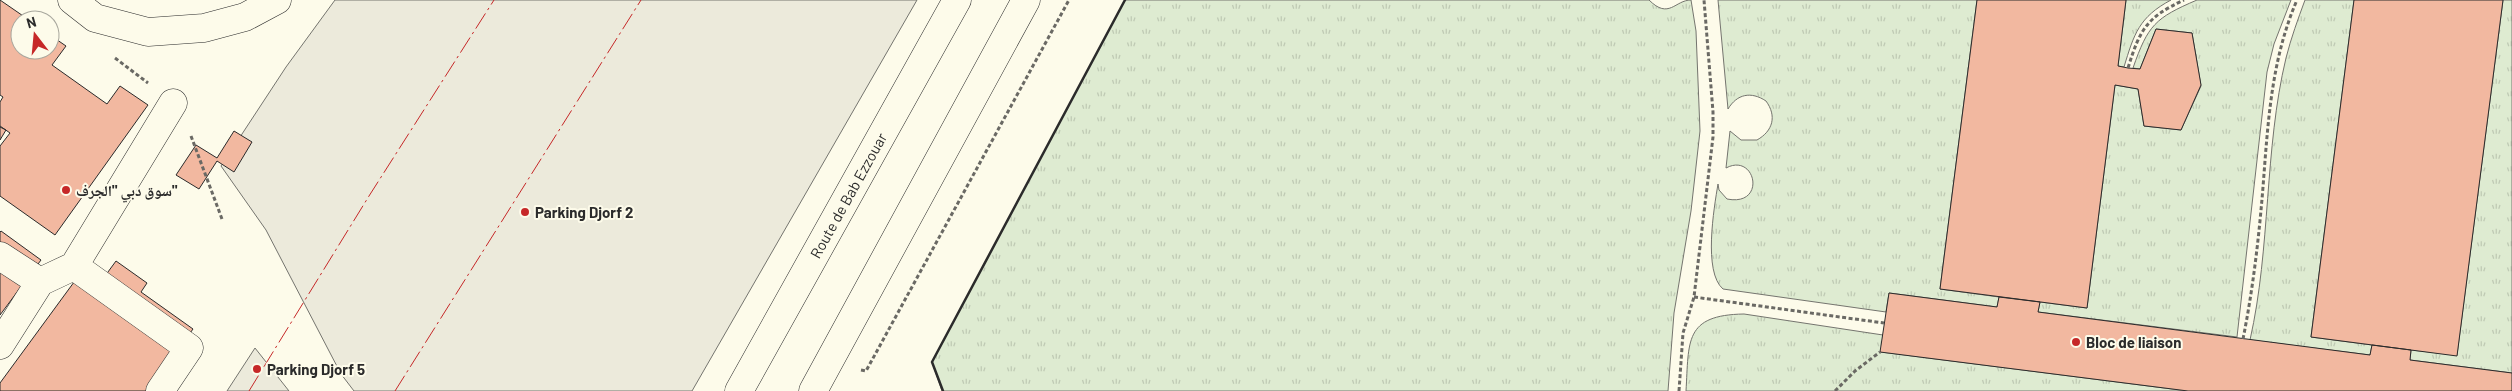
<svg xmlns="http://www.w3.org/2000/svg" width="2512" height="391" viewBox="0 0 2512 391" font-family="Barlow,'Noto Naskh Arabic',sans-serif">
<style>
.grass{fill:url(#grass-tufts);stroke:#74746e}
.parking{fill:#eceadb;stroke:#74746e}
.building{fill:#f2b8a0;stroke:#2b2b2b}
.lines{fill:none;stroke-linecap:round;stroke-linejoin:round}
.street-casing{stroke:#2b2b2b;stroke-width:29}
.primary-casing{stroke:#2b2b2b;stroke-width:29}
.path{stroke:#6a6964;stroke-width:3;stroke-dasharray:4 2.5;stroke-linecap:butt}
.street{stroke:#fdfbea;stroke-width:28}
.primary{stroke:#fdfbea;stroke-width:28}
.wall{stroke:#2b2b2b;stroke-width:2.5}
.power{stroke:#c62828;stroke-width:1;stroke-dasharray:18 4 2.5 4;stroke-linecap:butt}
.poi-dot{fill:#c62828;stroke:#fdfbea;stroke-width:2}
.labels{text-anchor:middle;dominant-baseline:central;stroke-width:4;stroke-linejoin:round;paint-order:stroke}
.poi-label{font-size:15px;font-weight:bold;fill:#2b2b2b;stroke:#fdfbea;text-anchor:start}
.street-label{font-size:15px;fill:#2b2b2b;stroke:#fdfbea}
</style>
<defs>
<pattern id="grass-tufts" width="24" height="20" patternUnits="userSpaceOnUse" patternTransform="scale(1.25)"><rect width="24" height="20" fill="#deebd1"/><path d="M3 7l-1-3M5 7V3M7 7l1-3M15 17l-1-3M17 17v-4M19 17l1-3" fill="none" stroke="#bfcab4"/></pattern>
</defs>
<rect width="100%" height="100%" fill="#fdfbea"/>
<path class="grass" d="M 1125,0 L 1649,0 C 1669,20 1675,0 1691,0 L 1696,31 L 1700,131 L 1691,211 L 1674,313 L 1668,391 L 942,391 L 932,362 Z
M 1718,0 L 1977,0 L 1940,289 L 1999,297 L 1997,307 L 1889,293 L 1886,312 L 1723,289 C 1703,272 1714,208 1718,184 L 1719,190 L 1727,199 C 1767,207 1756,152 1726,168 L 1730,131 L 1741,140 L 1757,140 C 1773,131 1777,116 1766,101 C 1751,91 1737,94 1728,109 Z
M 2126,0 L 2171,0 C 2139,17 2134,34 2124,67 L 2118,66 Z
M 2197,0 L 2291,0 L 2274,44 L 2267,72 L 2237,337 L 2038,312 L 2040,302 L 2087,308 L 2115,85 L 2138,89 L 2144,126 L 2181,130 L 2201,86 L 2192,33 L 2156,29 L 2140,69 L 2133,68 C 2148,25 2155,18 2197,0 Z
M 2305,0 L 2354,0 L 2311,337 L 2372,345 L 2370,355 L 2250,340 C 2271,247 2264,150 2286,58 C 2291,38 2298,19 2305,0 Z
M 2503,0 L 2512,0 L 2512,373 L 2410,360 L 2411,350 L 2457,355 Z
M 1744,314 L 1883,335 L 1881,352 L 2188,391 L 1686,391 C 1689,341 1684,315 1744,314 Z"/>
<path class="parking" d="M 335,0 L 917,0 L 692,391 L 354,391 L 341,374 L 266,230 L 221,166 L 286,67 Z
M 255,348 L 289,391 L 227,391 Z"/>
<path class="building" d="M 0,0 L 29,20 L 20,20 L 20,50 L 50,50 L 50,35 L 66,46 L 52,65 L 107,104 L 120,86 L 148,105 L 55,235 L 0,196 L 0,146 L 10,133 L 0,126 L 0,102 L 3,97 L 0,95 Z
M 1977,0 L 2126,0 L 2118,66 L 2128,68 L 2140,69 L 2156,29 L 2192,33 L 2201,85 L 2181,130 L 2144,126 L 2138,89 L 2115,85 L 2087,308 L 1940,289 Z
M 2354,0 L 2503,0 L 2457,356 L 2311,337 Z
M 0,127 L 6,130 L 0,140 Z
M 234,131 L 252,142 L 234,172 L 217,161 L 199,189 L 176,175 L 196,145 L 217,158 Z
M 1,231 L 41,260 L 0,315 L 0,232 Z
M 116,261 L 147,283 L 141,292 L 193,329 L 148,391 L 0,391 L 0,383 L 88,263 L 105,276 Z
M 1889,293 L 1997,307 L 1999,297 L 2040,302 L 2038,312 L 2370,355 L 2372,345 L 2411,350 L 2410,360 L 2512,373 L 2512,391 L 2188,391 L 1880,352 Z"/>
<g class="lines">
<g class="street-casing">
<path id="street" d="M 72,0 L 95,18 L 148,32 L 204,28 L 245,17 L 277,0
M 0,256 L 40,282
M 0,345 L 40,282 L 74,266
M 160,391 L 189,348 L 74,266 L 173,103"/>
</g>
<g class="primary-casing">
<g id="primary">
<path id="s1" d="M 739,391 L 957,0"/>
<path d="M 813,391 L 1026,0"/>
</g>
</g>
<path class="path" d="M 115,58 L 148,83
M 2128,68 C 2140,29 2147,17 2184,0
M 191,136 L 222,219
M 1694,297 L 1884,323
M 2243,339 C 2253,289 2259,237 2263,187 C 2268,123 2271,60 2297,0
M 861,370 L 866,371 L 1069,0
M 1679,391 L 1683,333 L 1694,297 L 1713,137 L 1713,112 L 1704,0
M 1835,391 L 1855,371 L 1880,352"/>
<use href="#street" class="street"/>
<use href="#primary" class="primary"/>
<path class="wall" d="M 943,391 L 932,362 L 1125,0"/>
<path class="power" d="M 249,391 L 369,196 L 494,0
M 395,391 L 641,0"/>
</g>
<g class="poi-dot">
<circle cx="66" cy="190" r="5"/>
<circle cx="525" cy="212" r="5"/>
<circle cx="2076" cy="342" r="5"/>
<circle cx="257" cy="369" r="5"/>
</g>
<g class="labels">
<g class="poi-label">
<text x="76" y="190">سوق دبي "الجرف"</text>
<text x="535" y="212">Parking Djorf 2</text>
<text x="2086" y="342">Bloc de liaison</text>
<text x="267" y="369">Parking Djorf 5</text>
</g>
<g class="street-label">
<text stroke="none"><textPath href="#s1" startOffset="224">Route de Bab Ezzouar</textPath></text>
</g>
</g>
<g transform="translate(35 35) rotate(344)"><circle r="24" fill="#fdfbea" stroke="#a9a89e"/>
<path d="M0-4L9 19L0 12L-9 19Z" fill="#c62828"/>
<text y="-8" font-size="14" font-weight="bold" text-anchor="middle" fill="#2b2b2b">N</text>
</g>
</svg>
